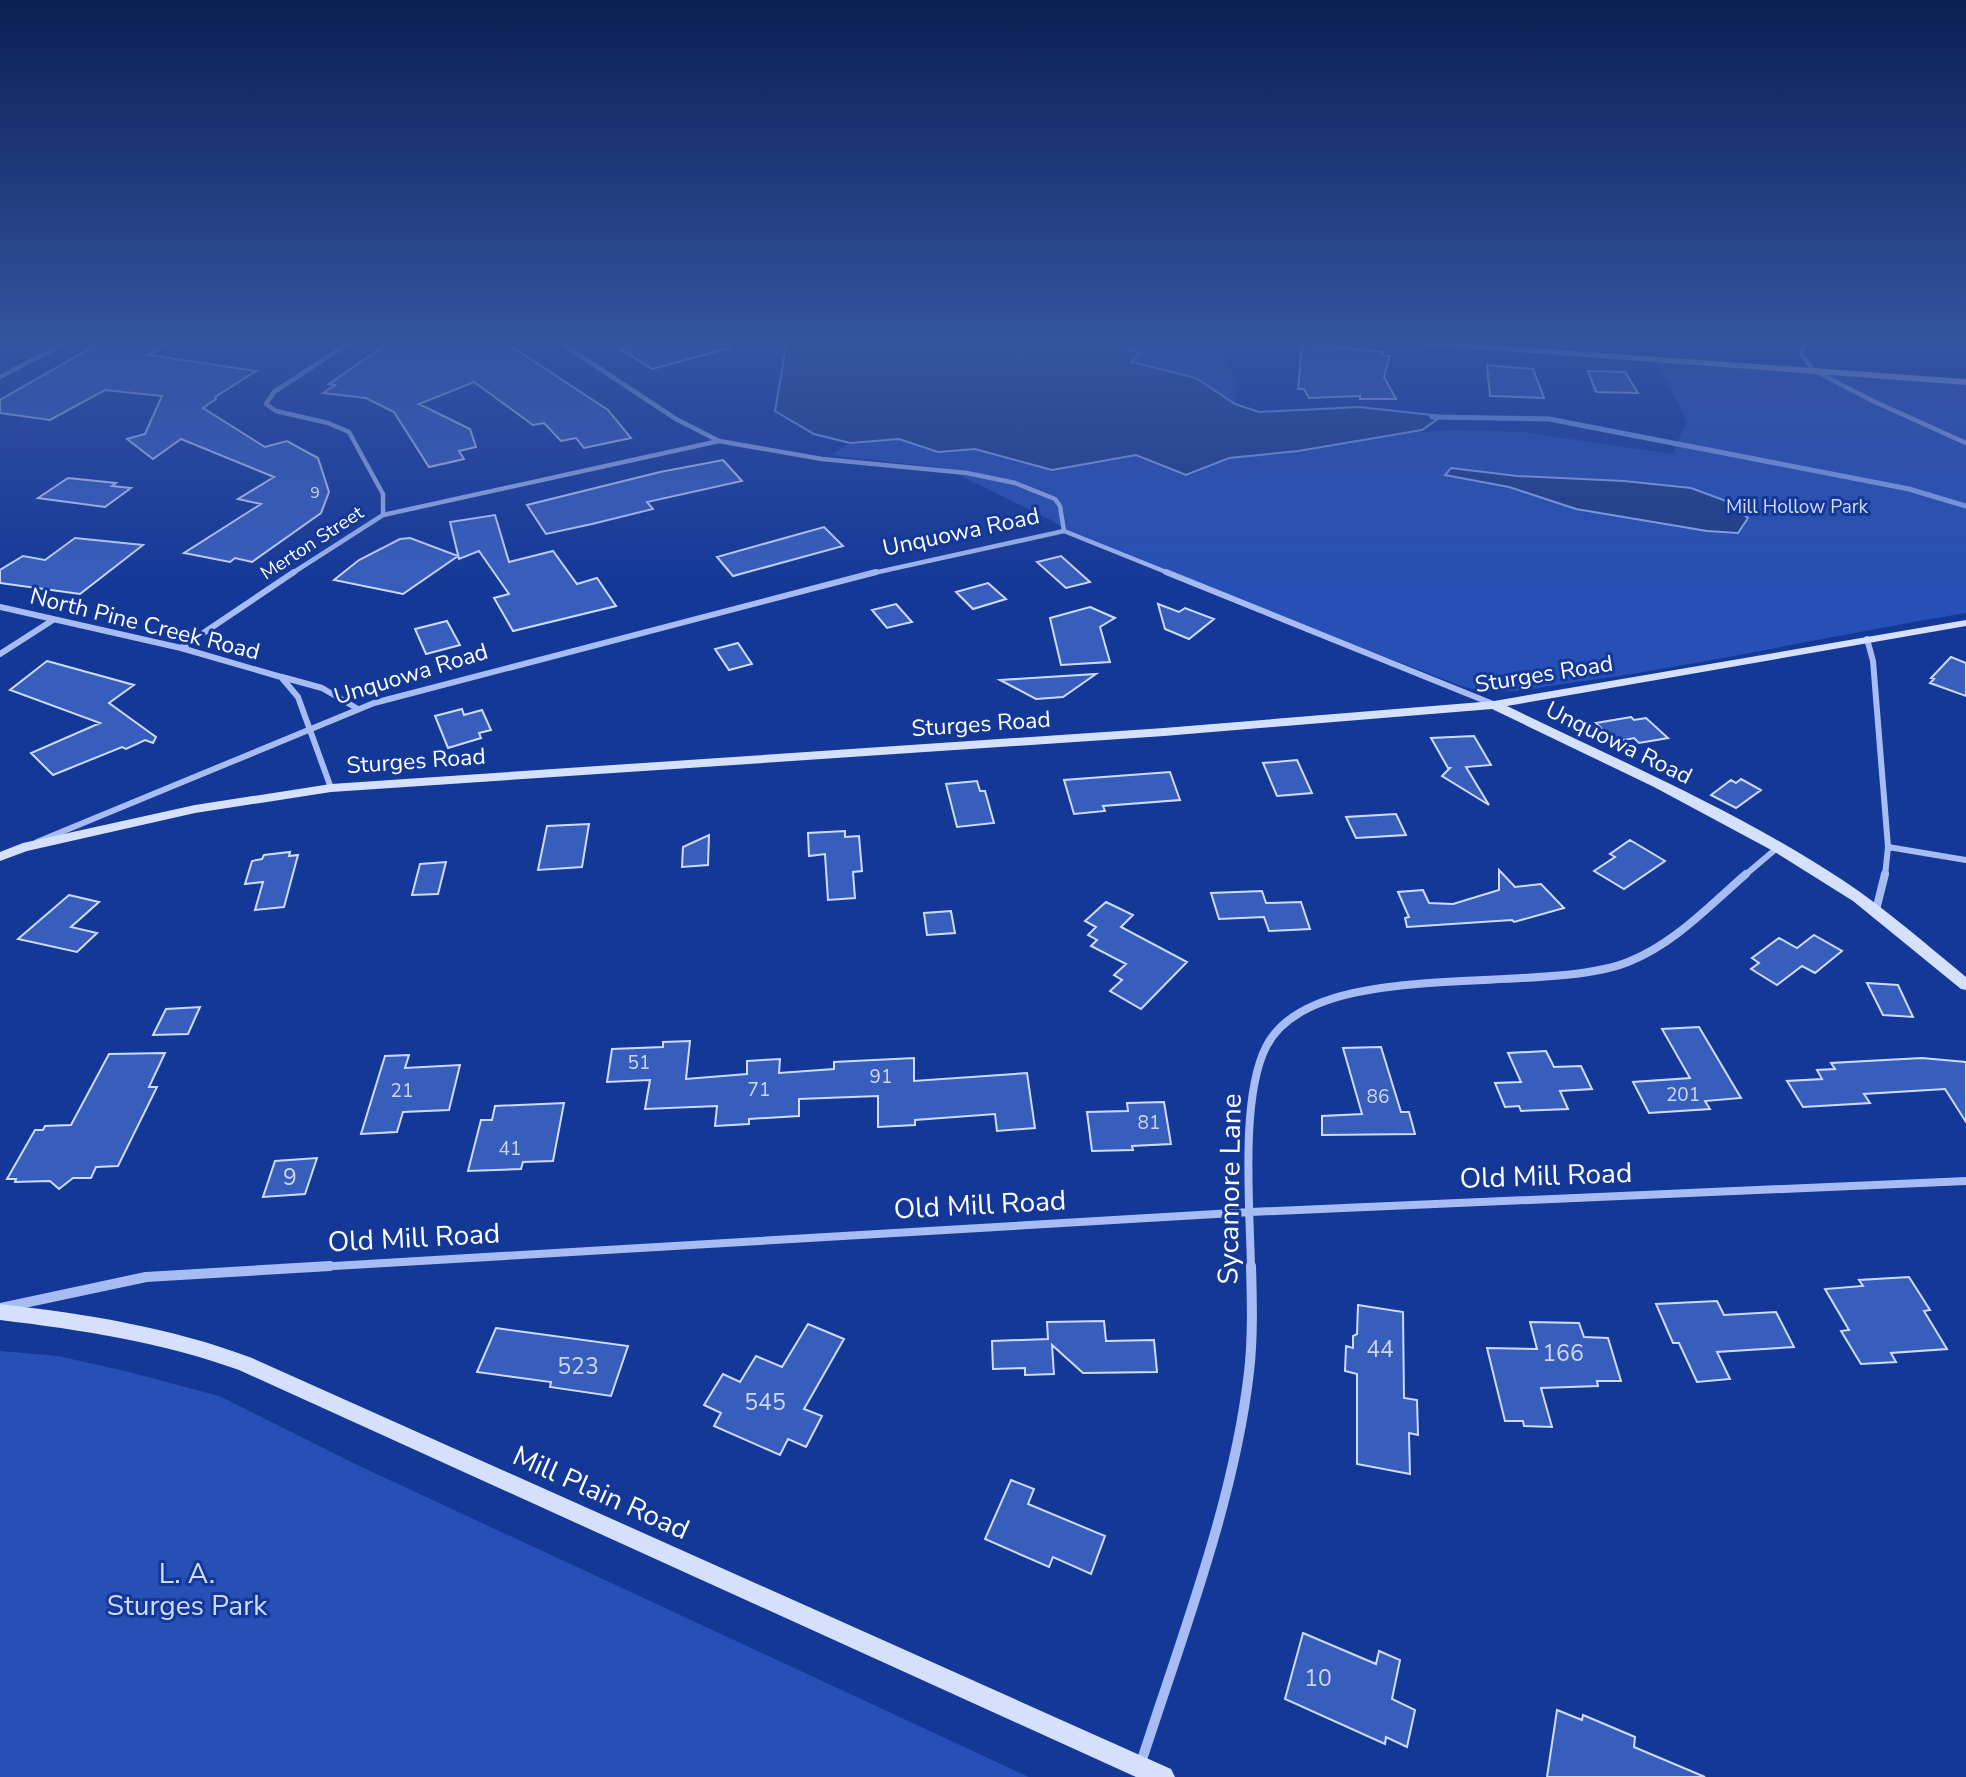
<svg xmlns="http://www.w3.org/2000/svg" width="1966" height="1777" viewBox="0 0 1966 1777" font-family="'Nunito Sans',sans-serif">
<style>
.green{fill:#2750b6}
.water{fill:#213b84;stroke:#98b4f5;stroke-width:2}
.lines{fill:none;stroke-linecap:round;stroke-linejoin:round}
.stream{stroke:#98b4f5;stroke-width:5}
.building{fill:#385ebd;stroke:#cedbfd;stroke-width:2}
.street-far3{stroke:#a6bcf2;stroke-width:4.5}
.street-far2{stroke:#a6bcf2;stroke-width:6}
.street-far1{stroke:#a6bcf2;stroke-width:8}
.street{stroke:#a6bcf2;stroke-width:10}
.secondary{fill:#d5e0fc;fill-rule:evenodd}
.labels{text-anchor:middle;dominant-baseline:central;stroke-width:6;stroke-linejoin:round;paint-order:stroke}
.far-number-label{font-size:16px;fill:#cdd7ee}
.far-park-label{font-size:19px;fill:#cedbfd;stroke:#143897}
.far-street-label{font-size:19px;fill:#fff;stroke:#143897}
.number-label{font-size:19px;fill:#cdd7ee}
.street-label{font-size:23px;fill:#fff;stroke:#143897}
.near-number-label{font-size:23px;fill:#cdd7ee}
.near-street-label{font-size:28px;fill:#fff;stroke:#143897}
.near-park-label{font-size:28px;fill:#cedbfd;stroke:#143897}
</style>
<rect width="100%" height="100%" fill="#143897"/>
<path class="green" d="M 1103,341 L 1214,341 L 1237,382 L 1235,404 L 1196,378 L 1130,362 L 1140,353 Z
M 1657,362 L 1966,385 L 1966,613 C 1838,634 1712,663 1584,681 C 1543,686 1504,698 1464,687 L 1083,541 L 1049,519 L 944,468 L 830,455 L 854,441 L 899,439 L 934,451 L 978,448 L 1133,455 L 1191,475 L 1232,457 L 1399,434 L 1453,430 L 1522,432 L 1672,454 L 1687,421 Z
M 0,1351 L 58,1356 L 125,1371 L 219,1396 L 355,1464 L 1029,1777 L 0,1777 Z"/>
<path class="water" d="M 787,341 L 1103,341 L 1140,353 L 1131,362 L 1196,378 L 1235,404 L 1259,412 L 1359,407 L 1442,416 L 1422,430 L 1298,451 L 1229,458 L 1186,475 L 1136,455 L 1052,470 L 975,449 L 938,452 L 899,439 L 850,443 L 814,434 L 775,411 Z
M 1451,468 L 1517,476 L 1624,481 L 1691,488 L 1726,501 L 1748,518 L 1738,533 L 1707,531 L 1576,509 L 1509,487 L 1445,475 Z"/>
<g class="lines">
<path class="stream" d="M 1432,417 L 1549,419 L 1909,489 L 1966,506"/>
</g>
<path class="building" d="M 103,341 L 174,341 L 149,355 L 256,371 L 215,397 L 216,399 L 203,408 L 265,447 L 287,441 L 318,458 L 329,492 L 321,513 L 252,562 L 235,558 L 230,562 L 184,553 L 261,504 L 238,499 L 274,477 L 181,439 L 153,459 L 127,439 L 145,434 L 162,396 L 105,390 L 50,420 L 0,413 L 0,400 Z
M 396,341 L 503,341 L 608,410 L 631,438 L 584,448 L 576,438 L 561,441 L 544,423 L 533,425 L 474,382 L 419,404 L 470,429 L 476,447 L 459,451 L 464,459 L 429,467 L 394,412 L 366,398 L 323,393 L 335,385 L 329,384 L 384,346 Z
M 648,341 L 729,341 L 730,348 L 652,369 L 620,349 Z
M 1302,344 L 1383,352 L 1382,355 L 1390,356 L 1384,377 L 1396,399 L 1360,399 L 1360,396 L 1309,398 L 1304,389 L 1298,389 Z
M 1487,365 L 1533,369 L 1544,398 L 1490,396 Z
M 1588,371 L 1625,372 L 1638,393 L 1596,392 Z
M 723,460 L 742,481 L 647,502 L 653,509 L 592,524 L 546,534 L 527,505 L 660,472 Z
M 68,478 L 116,483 L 112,486 L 131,488 L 105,507 L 38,498 Z
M 495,515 L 509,562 L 553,551 L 577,584 L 597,578 L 616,606 L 513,631 L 494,598 L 509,594 L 479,551 L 459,559 L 450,522 Z
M 824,527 L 843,546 L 733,576 L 717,557 Z
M 75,538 L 143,545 L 80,594 L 0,583 L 0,570 L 23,556 L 45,560 Z
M 410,538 L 458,556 L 403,594 L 334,580 L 359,560 L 400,539 Z
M 1061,556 L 1090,582 L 1066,588 L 1037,562 Z
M 988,583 L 1006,599 L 973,609 L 956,592 Z
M 896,604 L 912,622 L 887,628 L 872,610 Z
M 1158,604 L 1179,612 L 1185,608 L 1214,619 L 1189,639 L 1165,629 Z
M 1090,607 L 1115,618 L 1100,627 L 1110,662 L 1061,665 L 1050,618 Z
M 447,621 L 460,645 L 426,654 L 415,629 Z
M 738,643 L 752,664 L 729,670 L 715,649 Z
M 1951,657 L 1966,663 L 1966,696 L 1930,683 L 1934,679 L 1931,678 Z
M 47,661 L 134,685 L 109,703 L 156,737 L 153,743 L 145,740 L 126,749 L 122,747 L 53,775 L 31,753 L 100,723 L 10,690 Z
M 1096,674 L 1063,697 L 1036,699 L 1000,680 Z
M 462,709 L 464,715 L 482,710 L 491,730 L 479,733 L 481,738 L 448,748 L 435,716 Z
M 1631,717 L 1634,720 L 1646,718 L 1668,738 L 1639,743 L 1634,738 L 1615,742 L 1596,723 Z
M 1474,736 L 1491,765 L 1466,767 L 1489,805 L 1442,776 L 1450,768 L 1448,768 L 1431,738 Z
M 1297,760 L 1312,793 L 1277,796 L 1263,763 Z
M 1170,772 L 1180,800 L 1103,806 L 1105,811 L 1074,814 L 1064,780 Z
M 1741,779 L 1761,790 L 1736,808 L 1711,795 L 1731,780 L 1736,783 Z
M 977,781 L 980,791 L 985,791 L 994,823 L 957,827 L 946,784 Z
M 1396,814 L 1406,835 L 1356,838 L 1346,817 Z
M 589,824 L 582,867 L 538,870 L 547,826 Z
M 845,831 L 845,837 L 859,836 L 862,871 L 853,872 L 855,898 L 828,900 L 825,854 L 809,856 L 808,833 Z
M 709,835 L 708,865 L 682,867 L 683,847 Z
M 1630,840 L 1665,861 L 1624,889 L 1594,871 L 1615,857 L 1610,854 Z
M 290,852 L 289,856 L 298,855 L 284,907 L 255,910 L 263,882 L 245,884 L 252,861 L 262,859 L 264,855 Z
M 446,862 L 438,894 L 412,895 L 420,864 Z
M 1499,870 L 1515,887 L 1541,884 L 1564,908 L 1514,922 L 1512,920 L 1407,927 L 1405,918 L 1409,917 L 1398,892 L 1423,890 L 1429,903 L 1453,904 L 1499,890 Z
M 1262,891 L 1266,903 L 1301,902 L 1310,929 L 1269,931 L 1264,917 L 1219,919 L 1211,893 Z
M 69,895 L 99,902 L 71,927 L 97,933 L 77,952 L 18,939 Z
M 1106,902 L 1133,915 L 1121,927 L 1187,962 L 1141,1009 L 1110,991 L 1122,980 L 1114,975 L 1126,964 L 1091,946 L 1097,940 L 1088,935 L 1096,927 L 1085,921 Z
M 951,911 L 955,933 L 927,935 L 924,913 Z
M 1814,935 L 1842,951 L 1815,973 L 1802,966 L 1777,985 L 1751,969 L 1759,963 L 1752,958 L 1779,938 L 1797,948 Z
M 1867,983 L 1898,985 L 1913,1017 L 1883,1015 Z
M 200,1007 L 188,1034 L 153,1035 L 166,1009 Z
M 1699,1027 L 1741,1098 L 1705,1101 L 1710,1109 L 1649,1113 L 1633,1082 L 1690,1078 L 1662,1029 Z
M 690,1041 L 686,1079 L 747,1074 L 747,1061 L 780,1059 L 779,1073 L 834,1069 L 834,1062 L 914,1058 L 914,1081 L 1027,1073 L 1035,1128 L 997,1131 L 995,1114 L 915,1120 L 915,1125 L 878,1127 L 878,1096 L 799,1099 L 799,1116 L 749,1119 L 749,1124 L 715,1126 L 717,1106 L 645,1109 L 650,1080 L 607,1082 L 612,1049 L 663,1047 L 663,1042 Z
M 1381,1047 L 1401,1112 L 1409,1112 L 1415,1134 L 1322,1135 L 1322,1116 L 1362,1114 L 1343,1048 Z
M 1546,1051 L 1554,1067 L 1581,1066 L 1592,1089 L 1560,1091 L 1568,1109 L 1521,1111 L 1519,1106 L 1505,1107 L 1495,1083 L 1521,1082 L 1508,1053 Z
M 165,1053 L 149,1087 L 157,1087 L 118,1166 L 96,1167 L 91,1178 L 73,1178 L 59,1189 L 50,1181 L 15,1182 L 16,1179 L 7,1179 L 35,1130 L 43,1130 L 45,1126 L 71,1125 L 109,1054 Z
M 409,1055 L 405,1068 L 460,1065 L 449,1110 L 403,1112 L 397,1132 L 361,1134 L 385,1056 Z
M 1922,1058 L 1966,1062 L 1966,1122 L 1945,1089 L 1864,1094 L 1870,1103 L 1803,1107 L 1787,1081 L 1822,1079 L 1817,1070 L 1835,1069 L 1831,1063 Z
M 1164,1102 L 1171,1144 L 1132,1146 L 1133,1150 L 1092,1151 L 1087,1112 L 1128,1111 L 1127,1103 Z
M 564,1103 L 553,1161 L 523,1162 L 521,1169 L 468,1171 L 481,1120 L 492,1120 L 495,1106 Z
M 317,1158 L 305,1194 L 263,1197 L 275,1161 Z
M 1909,1277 L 1930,1310 L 1924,1311 L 1947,1349 L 1891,1353 L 1896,1362 L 1861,1364 L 1841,1331 L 1849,1330 L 1825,1289 L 1863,1286 L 1859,1280 Z
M 1717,1301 L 1724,1315 L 1776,1312 L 1794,1347 L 1717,1352 L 1730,1379 L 1697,1382 L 1679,1343 L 1673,1343 L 1656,1304 Z
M 1358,1305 L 1403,1312 L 1404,1398 L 1417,1400 L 1418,1435 L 1409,1433 L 1410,1474 L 1357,1464 L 1357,1374 L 1345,1371 L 1346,1346 L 1353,1348 L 1353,1336 L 1357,1334 Z
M 1104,1321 L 1106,1341 L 1154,1340 L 1157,1372 L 1083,1373 L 1052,1345 L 1054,1374 L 1025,1375 L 1025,1368 L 993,1369 L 992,1341 L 1048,1339 L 1047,1322 Z
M 1530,1322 L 1579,1323 L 1584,1337 L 1608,1338 L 1621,1381 L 1597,1381 L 1598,1386 L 1541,1388 L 1552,1427 L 1524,1426 L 1523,1421 L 1505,1421 L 1487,1348 L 1537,1349 Z
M 808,1324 L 844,1339 L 804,1409 L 822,1416 L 806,1447 L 788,1439 L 780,1455 L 714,1426 L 721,1413 L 704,1405 L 723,1374 L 740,1382 L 756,1356 L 782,1367 Z
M 496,1328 L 628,1346 L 611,1396 L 550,1387 L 551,1382 L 477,1372 Z
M 1011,1480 L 1034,1489 L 1028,1504 L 1105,1536 L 1091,1574 L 1053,1557 L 1049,1567 L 985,1539 Z
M 1303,1633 L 1376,1664 L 1379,1651 L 1400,1660 L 1392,1699 L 1415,1710 L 1407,1747 L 1386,1737 L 1385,1744 L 1285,1699 Z
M 1557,1710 L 1582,1720 L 1583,1715 L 1635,1737 L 1634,1747 L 1705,1777 L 1547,1777 Z"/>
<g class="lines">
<path class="street-far3" d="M 352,341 L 274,392 L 266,404 L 276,411 L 328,423 L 349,432 L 383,494 L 383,515
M 558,341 L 676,419 L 719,441 L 822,459 L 967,473 L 1015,483 L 1055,499 L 1060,506 L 1064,531
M 1806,341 L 1801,353 L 1813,370 L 1873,401 L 1966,443
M 0,377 L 69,341
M 291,574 L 383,515 L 719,441
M 869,574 L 1064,531 L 1171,574"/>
<path class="street-far2" d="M 1166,572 L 1493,704
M 0,607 L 181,648 L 281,677 L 298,697 L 331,788
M 1867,639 L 1873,661 L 1888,847 L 1885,876
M 181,648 L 294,572
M 0,654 L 53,620
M 282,677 L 322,688 L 358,709
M 37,842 L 374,703 L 876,572
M 1888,847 L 1966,860
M 1744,876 L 1777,848"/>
<path class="street-far1" d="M 1876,910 L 1885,874
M 300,1268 L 1250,1212 L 1966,1181
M 1251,1268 C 1250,1209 1240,1098 1266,1047 C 1312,954 1540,997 1628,962 C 1674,944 1709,906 1746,874"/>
<path class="street" d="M 0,1308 L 146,1277 L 330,1266
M 1140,1766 C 1180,1641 1234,1503 1249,1372 C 1253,1337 1252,1301 1251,1266"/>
<path class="secondary" d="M 1392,341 L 1433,341 L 1966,379 L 1966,385 L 1396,343 Z
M 1966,620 L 1966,626 L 1507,706 C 1620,761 1738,811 1844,881 C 1887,910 1926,944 1966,977 L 1966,990 L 1961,989 L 1853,901 L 1775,852 L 1654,787 L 1492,709 L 1164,736 L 331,792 L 195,813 L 27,851 L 0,861 L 0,852 L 23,843 L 195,805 L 331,784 L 1164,728 L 1494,701 Z
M 0,1304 C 86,1314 170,1327 252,1358 L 1171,1769 L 1175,1777 L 1136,1777 L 239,1370 C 161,1342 82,1330 0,1320 Z"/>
</g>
<linearGradient id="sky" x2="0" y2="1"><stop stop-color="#0b1f53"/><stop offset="0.58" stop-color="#3453a1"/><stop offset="1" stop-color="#3453a1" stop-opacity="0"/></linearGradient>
<rect width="1966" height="590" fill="url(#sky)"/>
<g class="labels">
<g class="far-number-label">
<text x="315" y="493">9</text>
</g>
<g class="far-park-label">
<text x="1797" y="507">Mill Hollow Park</text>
</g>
<g class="far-street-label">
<text transform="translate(312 543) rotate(-33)">Merton Street</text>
</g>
<g class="number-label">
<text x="639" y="1063">51</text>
<text x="881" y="1077">91</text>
<text x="759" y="1090">71</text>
<text x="402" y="1091">21</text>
<text x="1683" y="1095">201</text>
<text x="1378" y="1097">86</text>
<text x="1149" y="1123">81</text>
<text x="510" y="1149">41</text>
</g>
<g class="street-label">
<text transform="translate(961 532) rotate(-12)">Unquowa Road</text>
<text transform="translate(145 624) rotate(14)">North Pine Creek Road</text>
<text transform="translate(411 674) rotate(-17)">Unquowa Road</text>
<text transform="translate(1544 674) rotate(-9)">Sturges Road</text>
<text transform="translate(981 724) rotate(-4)">Sturges Road</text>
<text transform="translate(1619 743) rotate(26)">Unquowa Road</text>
<text transform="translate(416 761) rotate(-4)">Sturges Road</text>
</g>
<g class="near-number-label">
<text x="290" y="1177">9</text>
<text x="1380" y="1349">44</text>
<text x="1563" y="1353">166</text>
<text x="578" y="1366">523</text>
<text x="765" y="1402">545</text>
<text x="1318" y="1678">10</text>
</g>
<g class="near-street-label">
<text transform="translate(1546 1176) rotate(-2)">Old Mill Road</text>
<text transform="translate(1230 1189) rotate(-89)">Sycamore Lane</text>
<text transform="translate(980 1205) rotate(-3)">Old Mill Road</text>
<text transform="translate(414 1238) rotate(-3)">Old Mill Road</text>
<text transform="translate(601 1493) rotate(24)">Mill Plain Road</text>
</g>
<g class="near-park-label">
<text x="187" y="1574">L. A.<tspan x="187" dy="32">Sturges Park</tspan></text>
</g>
</g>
</svg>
